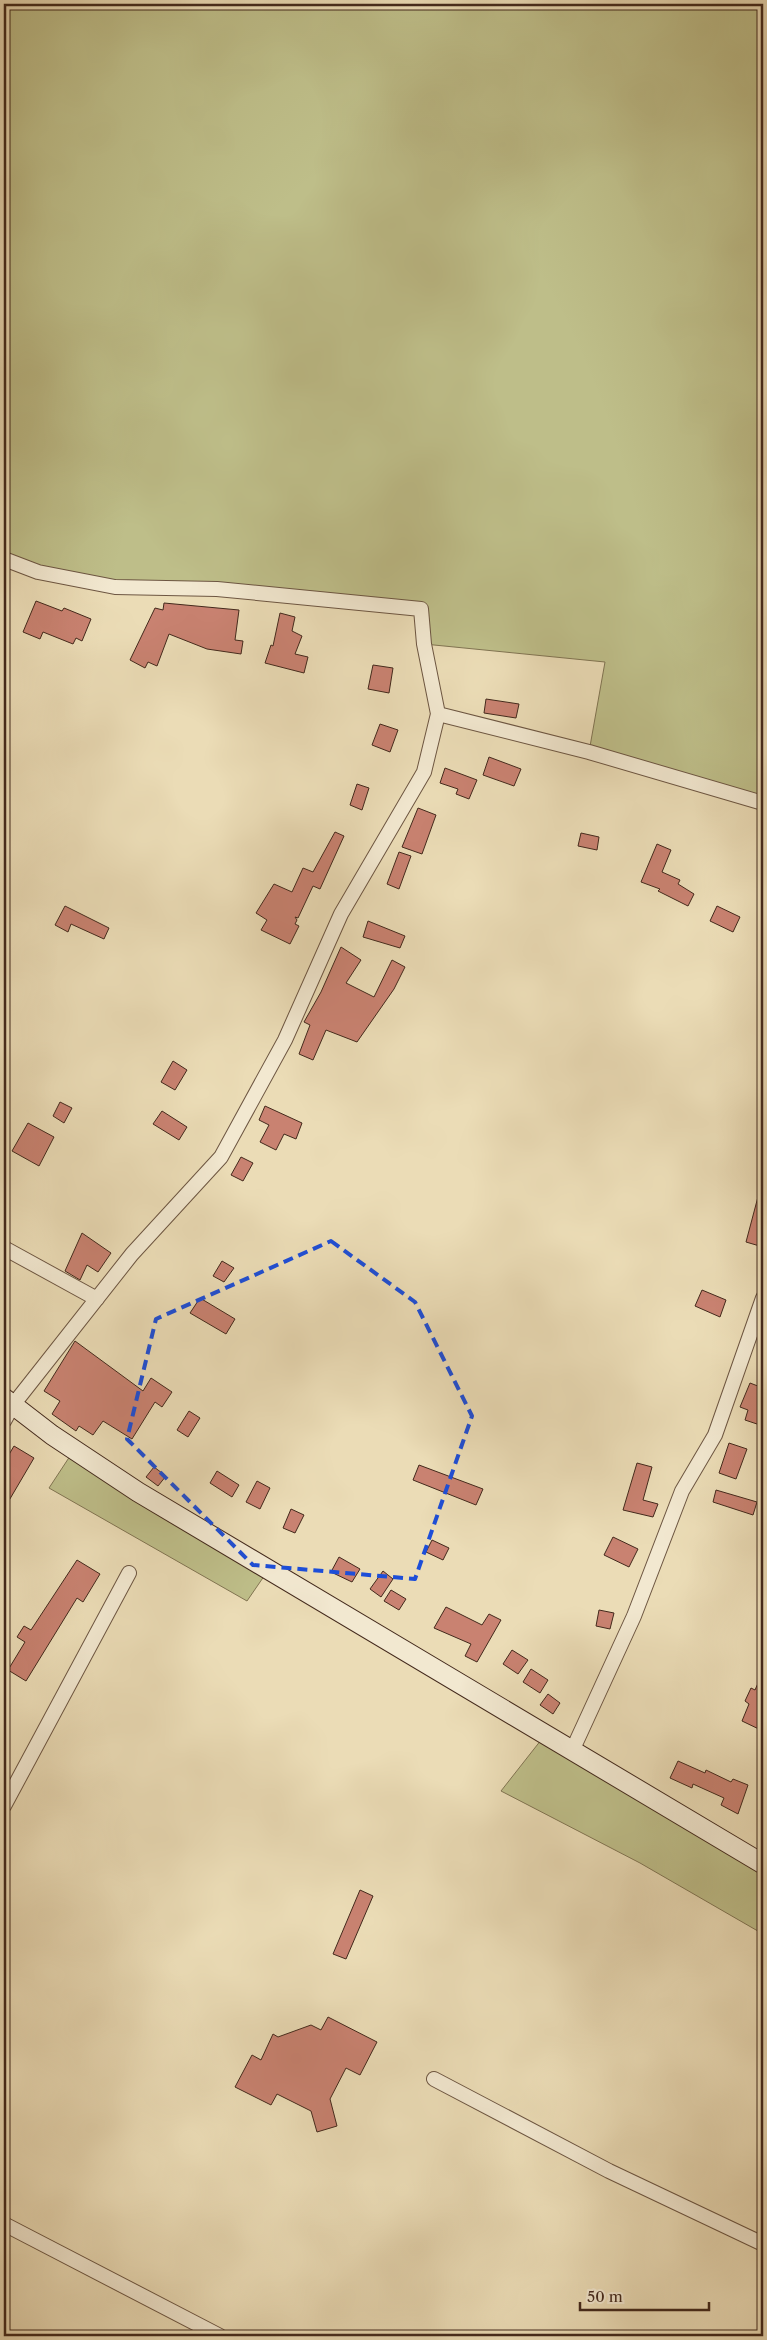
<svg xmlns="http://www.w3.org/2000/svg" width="767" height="2340" viewBox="0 0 767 2340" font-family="'Libre Caslon Text',serif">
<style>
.green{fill:#bebe89;stroke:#807452}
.building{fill:#c98271;stroke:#43291c}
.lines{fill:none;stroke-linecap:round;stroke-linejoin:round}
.minor-casing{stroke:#6d5642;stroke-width:16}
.secondary-casing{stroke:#43291c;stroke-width:21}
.minor{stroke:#f2e8d0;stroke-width:14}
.secondary{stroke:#f2e8d0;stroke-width:19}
.marked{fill:none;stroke:#1d4ed8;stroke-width:4;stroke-dasharray:10 6;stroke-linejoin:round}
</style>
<rect width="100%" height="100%" fill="#ebdcb6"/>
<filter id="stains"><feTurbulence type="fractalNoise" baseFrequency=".004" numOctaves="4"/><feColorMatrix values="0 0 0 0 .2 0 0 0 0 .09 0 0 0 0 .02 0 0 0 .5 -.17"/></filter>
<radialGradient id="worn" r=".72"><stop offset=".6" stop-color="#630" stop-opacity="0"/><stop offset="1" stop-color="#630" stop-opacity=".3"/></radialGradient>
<path class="green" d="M 4,4 L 763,4 L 763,803 L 589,752 L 605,662 L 424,644 L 421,610 L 115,587 L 4,559 Z
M 74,1450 L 269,1569 L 247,1601 L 49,1488 Z
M 545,1735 L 763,1864 L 763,1934 L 640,1863 L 501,1791 Z"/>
<path class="building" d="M 36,601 L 62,611 L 64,608 L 91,619 L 82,641 L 76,638 L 73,644 L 43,632 L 40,639 L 23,632 Z
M 164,603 L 239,610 L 235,640 L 243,641 L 241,654 L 207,649 L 169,634 L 157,666 L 148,662 L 145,668 L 130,660 L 155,608 L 163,610 Z
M 280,613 L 295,617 L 292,631 L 302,636 L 295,654 L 308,657 L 304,673 L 265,663 L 271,645 L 273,646 Z
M 373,665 L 393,668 L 389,693 L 368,689 Z
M 486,699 L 519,704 L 516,718 L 484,713 Z
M 380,724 L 398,730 L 390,752 L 372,745 Z
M 489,757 L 521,769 L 514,786 L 483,775 Z
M 445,768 L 477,780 L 469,799 L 456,794 L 458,789 L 440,783 Z
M 357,784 L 369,788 L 362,810 L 350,805 Z
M 418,808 L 436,815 L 422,854 L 402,847 Z
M 335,832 L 344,836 L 320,889 L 313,886 L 298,918 L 295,917 L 297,920 L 295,924 L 299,926 L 290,944 L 261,930 L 267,920 L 256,913 L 274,884 L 292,892 L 303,868 L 313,872 Z
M 581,833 L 599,837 L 597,850 L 578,846 Z
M 657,844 L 671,850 L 662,872 L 680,880 L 678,884 L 694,894 L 688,906 L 658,891 L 660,889 L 641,882 Z
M 399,852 L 411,856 L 399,889 L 387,884 Z
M 65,906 L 109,928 L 104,939 L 71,924 L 68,932 L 55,925 Z
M 717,906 L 740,917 L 733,932 L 710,921 Z
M 368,921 L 405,936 L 400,948 L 363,937 Z
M 341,947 L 361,960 L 346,983 L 374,997 L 392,960 L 405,967 L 394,989 L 357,1042 L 326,1030 L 313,1060 L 299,1054 L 310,1025 L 304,1022 L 321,992 Z
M 173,1061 L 187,1070 L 175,1090 L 161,1082 Z
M 60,1102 L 72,1108 L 64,1123 L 53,1116 Z
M 265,1106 L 302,1123 L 296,1139 L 284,1134 L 276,1150 L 260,1142 L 269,1125 L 259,1120 Z
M 162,1111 L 187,1127 L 179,1140 L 153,1124 Z
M 28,1123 L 54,1137 L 39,1166 L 12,1151 Z
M 241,1157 L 253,1163 L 243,1181 L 231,1175 Z
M 759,1193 L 763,1193 L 763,1247 L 746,1242 Z
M 82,1233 L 111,1253 L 98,1272 L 87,1265 L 80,1280 L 65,1271 Z
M 222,1261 L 234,1268 L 224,1282 L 213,1276 Z
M 702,1290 L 726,1300 L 720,1317 L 695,1306 Z
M 200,1298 L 235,1319 L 226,1334 L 190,1313 Z
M 75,1341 L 143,1391 L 151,1378 L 172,1392 L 162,1407 L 155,1402 L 132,1439 L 103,1421 L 93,1435 L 79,1426 L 76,1431 L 52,1414 L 60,1401 L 44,1391 Z
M 750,1383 L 763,1388 L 763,1426 L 745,1420 L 748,1410 L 740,1407 Z
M 189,1411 L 200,1418 L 188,1437 L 177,1430 Z
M 729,1443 L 747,1449 L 736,1479 L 719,1473 Z
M 14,1446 L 34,1458 L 4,1509 L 4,1463 Z
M 637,1463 L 652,1467 L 643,1500 L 658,1504 L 653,1517 L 623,1510 Z
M 419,1465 L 483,1489 L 476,1505 L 413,1480 Z
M 154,1467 L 166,1476 L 158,1486 L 146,1477 Z
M 217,1471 L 239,1485 L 232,1497 L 210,1483 Z
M 257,1481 L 270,1488 L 260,1509 L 246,1502 Z
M 716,1490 L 757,1502 L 753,1515 L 713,1502 Z
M 291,1509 L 304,1515 L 295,1533 L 283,1528 Z
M 613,1537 L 638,1549 L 629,1567 L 604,1555 Z
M 432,1540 L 449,1548 L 443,1560 L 426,1552 Z
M 339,1557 L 360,1569 L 352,1582 L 331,1572 Z
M 77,1560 L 100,1574 L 83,1602 L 77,1598 L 26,1681 L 8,1670 L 25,1642 L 17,1637 L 24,1626 L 31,1630 Z
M 383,1571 L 393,1579 L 381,1597 L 370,1589 Z
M 391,1590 L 406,1599 L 399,1610 L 384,1601 Z
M 446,1607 L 482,1625 L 489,1614 L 501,1620 L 477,1662 L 465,1656 L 471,1644 L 434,1628 Z
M 599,1610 L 614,1613 L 610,1629 L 596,1626 Z
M 512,1650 L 528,1660 L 518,1674 L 503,1664 Z
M 531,1669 L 548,1680 L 540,1693 L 523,1682 Z
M 763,1672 L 763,1731 L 742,1721 L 749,1704 L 745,1701 L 751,1688 L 755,1690 Z
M 548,1694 L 560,1703 L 553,1714 L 540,1705 Z
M 678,1761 L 705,1773 L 706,1770 L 731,1782 L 733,1779 L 748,1785 L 738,1814 L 721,1805 L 724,1798 L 693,1784 L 692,1788 L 670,1778 Z
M 360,1890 L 373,1896 L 346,1959 L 333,1954 Z
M 328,2017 L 377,2042 L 360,2075 L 346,2068 L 330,2099 L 337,2126 L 317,2132 L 311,2111 L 277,2094 L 271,2105 L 235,2087 L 252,2055 L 261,2060 L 273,2034 L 278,2037 L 311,2025 L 321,2030 Z"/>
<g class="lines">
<g class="minor-casing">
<path id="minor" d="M 4,559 L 38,572 L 115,587 L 217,589 L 421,609 L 424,644 L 438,714 L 424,772 L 341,914 L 285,1040 L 221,1157 L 132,1254 L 13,1405 L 4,1421
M 438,714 L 589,752 L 763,803
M 4,1248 L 97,1299
M 572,1751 L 634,1616 L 682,1491 L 715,1435 L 763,1298
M 4,1806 L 129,1573
M 434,2079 L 609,2171 L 763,2244
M 4,2224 L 220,2336"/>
</g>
<g class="secondary-casing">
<path id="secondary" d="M 4,1398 L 52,1435 L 138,1492 L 763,1864"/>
</g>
<use href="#minor" class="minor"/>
<use href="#secondary" class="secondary"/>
</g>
<path class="marked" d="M 331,1241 L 415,1302 L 472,1416 L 415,1579 L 253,1565 L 127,1439 L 156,1319 Z"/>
<rect width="767" height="2340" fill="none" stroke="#ebdcb6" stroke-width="20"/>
<rect x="5" y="5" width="757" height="2330" fill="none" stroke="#43291c" stroke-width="2.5"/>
<rect x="10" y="10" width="747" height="2320" fill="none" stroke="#43291c"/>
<path d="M580 2302v8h129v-8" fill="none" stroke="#43291c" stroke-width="2.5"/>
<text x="587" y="2302" font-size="15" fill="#43291c" stroke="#f2e8d0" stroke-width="4" paint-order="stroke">50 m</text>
<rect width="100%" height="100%" filter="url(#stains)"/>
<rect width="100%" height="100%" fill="url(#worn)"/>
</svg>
